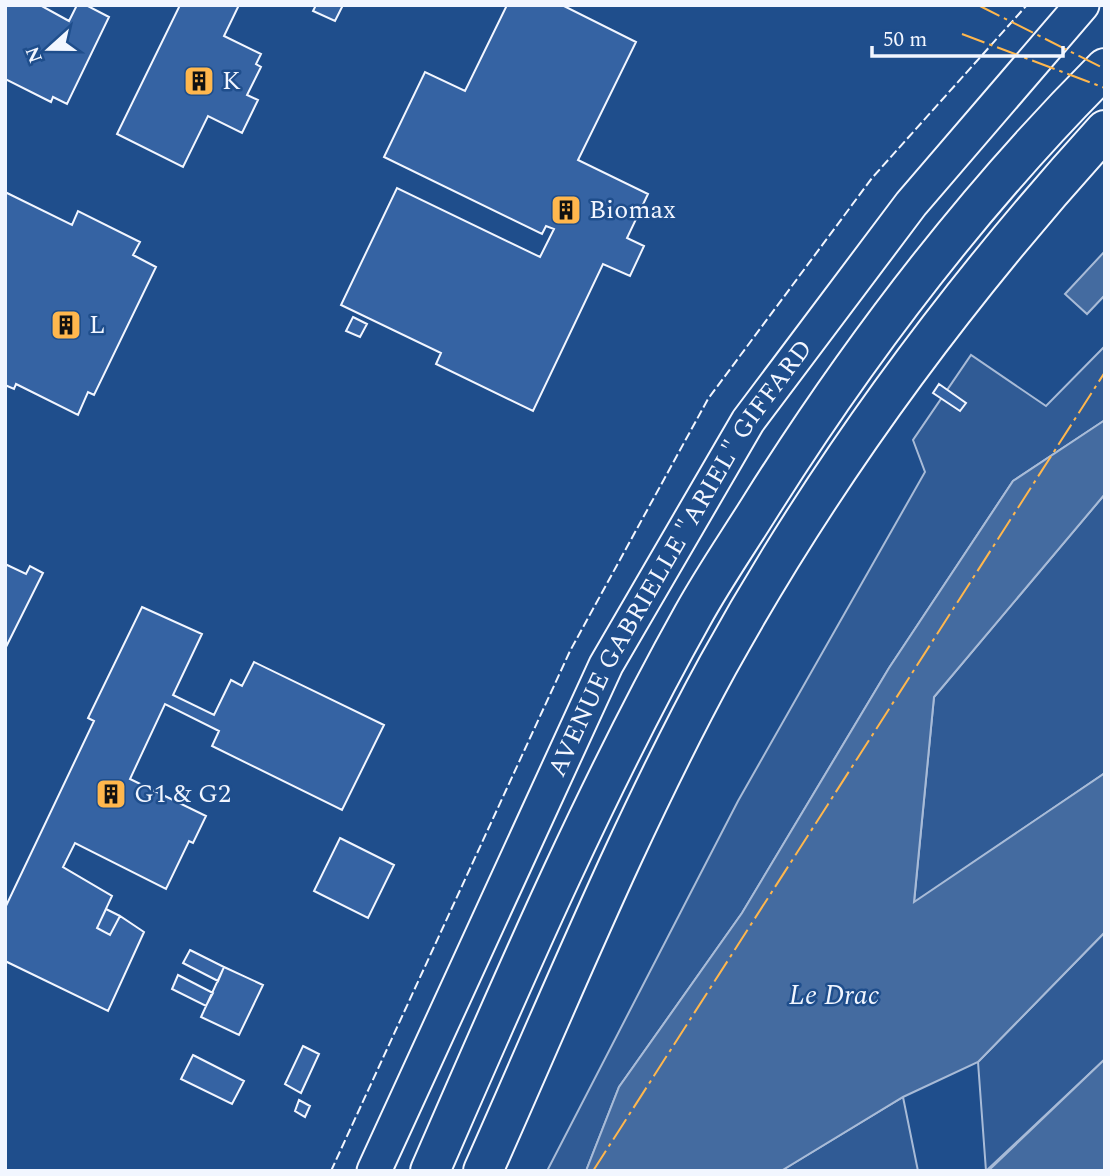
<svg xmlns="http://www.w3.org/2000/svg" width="1110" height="1176" viewBox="0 0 1110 1176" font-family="Spectral,serif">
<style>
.built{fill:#305b95;stroke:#a8bbd7;stroke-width:2}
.water{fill:#446ba0;stroke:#a8bbd7;stroke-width:2}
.building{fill:#3563a3;stroke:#f2f6ff;stroke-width:2}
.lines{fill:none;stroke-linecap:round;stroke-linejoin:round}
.secondary-casing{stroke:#f2f6ff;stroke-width:37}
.highway-casing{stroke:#f2f6ff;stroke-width:42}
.secondary{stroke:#1f4e8c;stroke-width:33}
.highway{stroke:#1f4e8c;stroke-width:38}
.fence{stroke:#f2f6ff;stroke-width:2;stroke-dasharray:9 3.5;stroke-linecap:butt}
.power{stroke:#ffb74d;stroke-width:2;stroke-dasharray:24 5 3.5 5;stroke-linecap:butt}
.labels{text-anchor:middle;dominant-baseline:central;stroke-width:5;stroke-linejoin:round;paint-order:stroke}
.poi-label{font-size:26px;fill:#f2f6ff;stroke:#1f4e8c;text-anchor:start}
.street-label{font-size:26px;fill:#f2f6ff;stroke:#1f4e8c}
.water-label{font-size:28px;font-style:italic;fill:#f2f6ff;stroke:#1f4e8c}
</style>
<rect width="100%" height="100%" fill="#1f4e8c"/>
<path class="built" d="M 1105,346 L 1105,420 L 1013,481 L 889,668 L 742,913 L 619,1087 L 586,1171 L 547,1171 L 738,801 L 925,472 L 913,440 L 971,355 L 1046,406 Z
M 1105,494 L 1105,773 L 914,903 L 934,697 Z
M 1105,932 L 1105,1059 L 986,1171 L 978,1062 Z
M 903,1097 L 918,1171 L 781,1171 Z"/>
<path class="water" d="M 1105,251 L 1105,295 L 1087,314 L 1065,294 Z
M 1105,420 L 1105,494 L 934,697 L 914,902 L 1105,773 L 1105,932 L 978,1062 L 903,1097 L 781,1171 L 586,1171 L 619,1087 L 742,913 L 889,668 L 1013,481 Z
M 1105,1059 L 1105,1171 L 988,1171 Z"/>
<path class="building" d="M 5,5 L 40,5 L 69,21 L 77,5 L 86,5 L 109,17 L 67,104 L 53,97 L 51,102 L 5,79 Z
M 180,5 L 239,5 L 224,36 L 261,54 L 256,64 L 261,67 L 247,95 L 258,100 L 242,133 L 208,116 L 183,167 L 117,134 Z
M 316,5 L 343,5 L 335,21 L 313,11 Z
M 507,5 L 562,5 L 636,42 L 578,160 L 648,194 L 627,238 L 644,246 L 630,276 L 603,264 L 533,411 L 436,364 L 441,353 L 341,305 L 397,188 L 540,257 L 554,229 L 546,226 L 542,234 L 384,157 L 425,72 L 465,91 Z
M 5,192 L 72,225 L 78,211 L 140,242 L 133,255 L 156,267 L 94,395 L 88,392 L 78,415 L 16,384 L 14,389 L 5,385 Z
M 353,317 L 367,324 L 360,337 L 346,331 Z
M 939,384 L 966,403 L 960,411 L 933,393 Z
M 5,564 L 26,574 L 30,566 L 43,573 L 5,649 Z
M 142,607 L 202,634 L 173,695 L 214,715 L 231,680 L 242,686 L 254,662 L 384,725 L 342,810 L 212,746 L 219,731 L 165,704 L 130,779 L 206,816 L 193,843 L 189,841 L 166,889 L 75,843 L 63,867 L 112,896 L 97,928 L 110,935 L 120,916 L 144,932 L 108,1011 L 5,961 L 5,908 L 94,721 L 88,718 Z
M 340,838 L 394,865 L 368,918 L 314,891 Z
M 106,909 L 120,916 L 110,935 L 97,928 Z
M 190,950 L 224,967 L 218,981 L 183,963 Z
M 224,967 L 263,985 L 239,1035 L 201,1017 Z
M 178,975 L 213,993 L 206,1006 L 172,989 Z
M 303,1046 L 319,1054 L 301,1093 L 285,1084 Z
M 193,1055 L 244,1081 L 232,1104 L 181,1079 Z
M 299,1100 L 310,1106 L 305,1117 L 295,1111 Z"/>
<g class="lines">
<g class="secondary-casing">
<g id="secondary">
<path id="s1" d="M 374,1171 L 606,665 L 748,421 L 911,204 L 1082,5"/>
</g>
</g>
<g class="highway-casing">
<path id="highway" d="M 430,1171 C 512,983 593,794 693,615 C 714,577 739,541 762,504 C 861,347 974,199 1105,68
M 483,1171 C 559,1001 629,828 718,665 C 825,471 956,294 1105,130"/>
</g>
<use href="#secondary" class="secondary"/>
<use href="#highway" class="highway"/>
<path class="fence" d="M 331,1171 L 570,651 L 708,399 L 872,178 L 1027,5"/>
<path class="power" d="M 978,5 L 1105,69
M 962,34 L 1105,88
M 593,1171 L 1105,372"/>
</g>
<defs>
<g id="building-square" transform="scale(1.575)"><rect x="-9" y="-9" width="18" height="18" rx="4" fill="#ffb74d" stroke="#1f4e8c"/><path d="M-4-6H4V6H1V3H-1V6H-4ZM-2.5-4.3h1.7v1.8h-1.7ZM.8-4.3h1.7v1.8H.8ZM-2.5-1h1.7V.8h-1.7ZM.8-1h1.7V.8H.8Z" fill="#111"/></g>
</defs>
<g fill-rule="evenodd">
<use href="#building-square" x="199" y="81"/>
<use href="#building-square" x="566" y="210"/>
<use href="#building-square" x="66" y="325"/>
<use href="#building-square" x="111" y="794"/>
</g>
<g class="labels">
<g class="poi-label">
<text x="222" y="81">K</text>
<text x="589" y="210">Biomax</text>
<text x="89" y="325">L</text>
<text x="134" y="794">G1 &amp; G2</text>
</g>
<g class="street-label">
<text stroke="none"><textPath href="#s1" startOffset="686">AVENUE GABRIELLE "ARIEL" GIFFARD</textPath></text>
</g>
<g class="water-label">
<text x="834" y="995">Le Drac</text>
</g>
</g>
<rect width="1110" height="1176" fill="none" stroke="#f2f6ff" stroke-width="14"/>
<g transform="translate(49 49) rotate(249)" stroke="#1f4e8c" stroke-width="5" paint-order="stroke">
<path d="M0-5L12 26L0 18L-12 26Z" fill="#f2f6ff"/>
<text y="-10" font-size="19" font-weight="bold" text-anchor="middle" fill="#f2f6ff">N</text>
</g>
<path d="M872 46v10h191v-10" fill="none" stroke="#f2f6ff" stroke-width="3.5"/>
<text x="883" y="46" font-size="21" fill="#f2f6ff" stroke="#1f4e8c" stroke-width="5" paint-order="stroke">50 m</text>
</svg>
